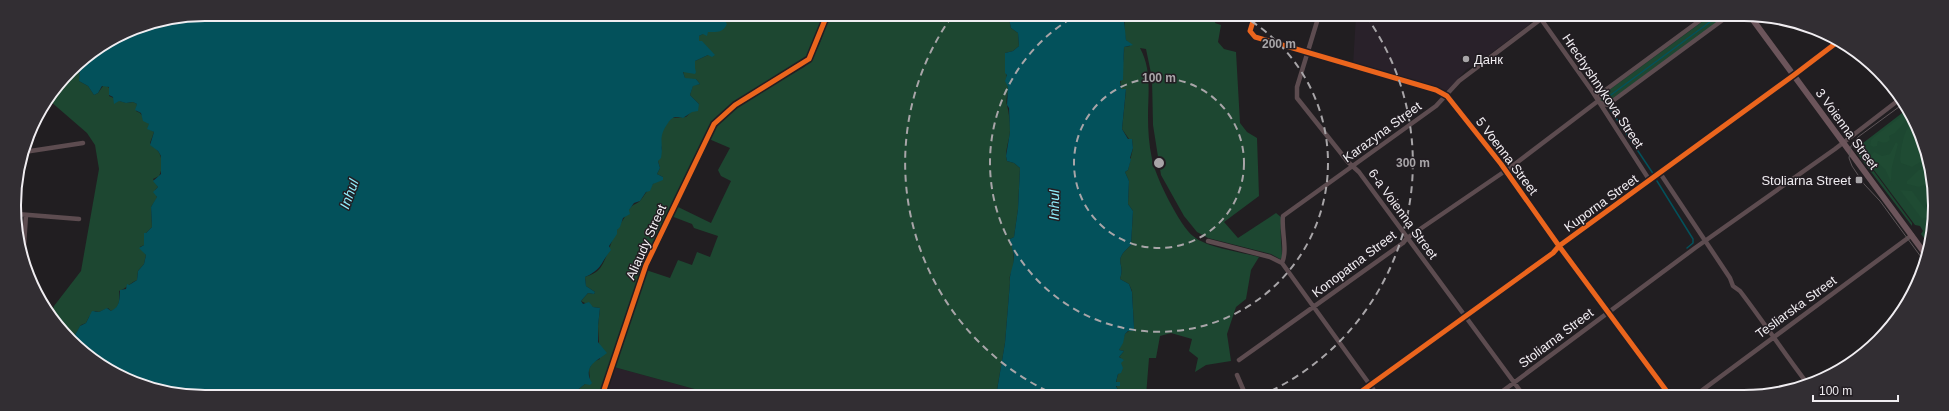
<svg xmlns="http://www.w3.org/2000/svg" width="1949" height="411" viewBox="0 0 1949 411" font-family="Arial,sans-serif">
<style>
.built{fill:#29212a}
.green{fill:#1d4731}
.forest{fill:#1f4b33}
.water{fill:#03515b}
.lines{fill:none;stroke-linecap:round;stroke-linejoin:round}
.stream{stroke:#03515b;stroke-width:1.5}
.minor{stroke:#5d4c50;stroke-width:4.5}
.secondary{stroke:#6c555b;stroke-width:6}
.tram{stroke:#5d5558;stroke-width:1}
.cycleway-casing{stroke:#221d22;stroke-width:8}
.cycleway{stroke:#eb651d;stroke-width:5}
.ring{fill:none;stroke:#a8a5a8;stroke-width:2;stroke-dasharray:7 5}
.poi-dot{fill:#a8a5a8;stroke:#221d22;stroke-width:1.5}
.labels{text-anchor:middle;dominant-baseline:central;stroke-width:3;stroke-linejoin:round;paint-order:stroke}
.poi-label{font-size:13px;fill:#f0edf1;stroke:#221d22;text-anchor:start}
.street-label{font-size:13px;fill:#f0edf1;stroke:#221d22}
.water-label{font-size:14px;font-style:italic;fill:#90ecfb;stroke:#221d22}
.rim{fill:none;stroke:#f0edf1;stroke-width:2}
.centre{fill:#a8a5a8;stroke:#221d22;stroke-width:2}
.ring-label{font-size:12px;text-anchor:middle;font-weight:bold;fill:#a8a5a8;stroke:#221d22;stroke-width:3;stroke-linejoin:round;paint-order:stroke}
</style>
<rect width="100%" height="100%" fill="#211e21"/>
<path class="built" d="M 1356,15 L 1528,15 L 1530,24 L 1478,63 L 1466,70 L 1447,91 L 1353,65 Z
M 614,367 L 720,396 L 605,396 Z"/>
<path class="green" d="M 735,15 L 825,15 L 807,58 L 734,104 L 712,124 L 643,264 L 599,396 L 570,396 L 590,380 L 589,369 L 593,362 L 600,359 L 598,326 L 600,308 L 593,307 L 581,301 L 588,293 L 594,294 L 595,292 L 586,286 L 585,277 C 588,276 593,274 596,272 C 605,267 611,240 617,230 C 621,222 626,216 630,208 C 633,204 637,204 640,201 C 644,196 648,189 653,184 C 656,181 660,181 663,177 L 657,174 L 660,168 L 658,161 L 662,148 C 657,137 664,126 671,118 L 686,117 L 699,104 L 690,95 L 693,85 L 700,84 L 696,79 L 685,79 L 683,71 L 695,68 L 695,61 L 708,55 L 699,41 L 699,36 L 730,19 L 733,20 Z
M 829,15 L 1008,15 L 1011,28 L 1018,33 L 1019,46 L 1013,51 L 1005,53 C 1006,64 1006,76 1008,87 C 1009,92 1005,100 1007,105 C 1009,113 1010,121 1010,130 C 1010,140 1004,151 1007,161 L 1014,163 L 1020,168 L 1018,209 L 1014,237 L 1010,239 C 1013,246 1015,261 1013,269 C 1011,274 1009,275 1010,282 L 1005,343 L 996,396 L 720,396 L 614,367 L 646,270 L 670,278 L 678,260 L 692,265 L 697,252 L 710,257 L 718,236 L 694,228 L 692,224 L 671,216 L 676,206 L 711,223 L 731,181 L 721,176 L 718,170 L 730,148 L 709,139 C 728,103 771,87 804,67 C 819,54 823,33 829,15 Z
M 1126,15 L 1217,15 L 1215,23 L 1221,25 L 1218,42 L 1224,49 L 1236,52 L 1240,123 L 1247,132 L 1257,138 L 1259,196 L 1224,222 L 1238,238 L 1276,213 L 1282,218 C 1279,231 1282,244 1282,258 L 1280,259 L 1271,254 L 1208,238 L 1197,232 L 1184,216 L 1161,175 L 1159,163 L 1153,125 L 1152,78 L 1146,49 L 1140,48 C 1152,70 1148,93 1148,117 C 1148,131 1149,145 1152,159 C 1155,176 1180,226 1193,236 C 1207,248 1241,252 1259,257 L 1251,270 L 1246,299 L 1236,307 L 1227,334 L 1231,361 L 1206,365 L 1195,372 L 1198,358 L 1189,351 L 1192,339 L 1171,333 L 1160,336 L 1156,358 L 1149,358 L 1146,396 L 1121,396 C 1110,380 1122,375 1121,358 L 1119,357 L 1124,351 L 1119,350 L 1125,334 L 1134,327 L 1132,291 L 1129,284 L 1120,279 C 1126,261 1111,263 1131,245 L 1133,211 L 1128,204 L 1129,181 L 1125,172 L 1128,170 L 1133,148 L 1132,139 L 1129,139 L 1122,129 L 1126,90 L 1121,89 C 1119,75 1125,62 1124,47 L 1130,46 L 1130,44 L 1126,40 C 1124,31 1124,24 1126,15 Z
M 1710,16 L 1726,16 L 1612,99 L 1604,104 L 1600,102 L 1601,96 Z
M 80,64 L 79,81 L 88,86 L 94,95 L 98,93 L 103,86 L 107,86 L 110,89 L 109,96 C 117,99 123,105 133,102 L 137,104 L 136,111 L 140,113 L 149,124 L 149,129 L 154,132 L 150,143 C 152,148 154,146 157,150 C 163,156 163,169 159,176 L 153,179 L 158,187 L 155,190 L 157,198 L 151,207 L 152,227 L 146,233 L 144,245 L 140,247 L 146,255 L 144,264 L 138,271 L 137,280 C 130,283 127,288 119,291 C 119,300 121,307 111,311 L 108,308 L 99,312 L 95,311 L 89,317 L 86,323 L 81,325 L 75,335 L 69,338 L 61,332 L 51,314 L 54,306 L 81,271 L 99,169 L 95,145 L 87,133 L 50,101 L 70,70 Z
M 1906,110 L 1928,156 L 1933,230 L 1929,245 L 1921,234 L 1923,231 L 1920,226 L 1915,225 L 1859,150 L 1863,143 Z
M 1858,150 L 1912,223 L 1912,226 L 1856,152 Z"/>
<path class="forest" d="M 1907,112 L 1909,117 L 1895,133 L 1889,136 L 1890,140 C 1885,144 1883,143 1878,141 L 1877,146 L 1874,147 L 1870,145 L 1871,140 L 1874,137 Z
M 1912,122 L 1916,131 L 1914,133 L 1924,149 L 1922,161 L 1912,167 L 1901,163 L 1900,160 C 1901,148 1903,131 1912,122 Z
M 1896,142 L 1898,144 L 1892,167 L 1891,182 L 1885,169 L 1874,160 L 1871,155 L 1874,152 L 1882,156 L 1890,154 Z
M 1929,168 L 1930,182 L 1919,187 L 1907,184 L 1907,181 L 1919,170 Z
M 1900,190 L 1912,191 L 1930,216 L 1922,219 Z"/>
<path class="water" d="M 206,14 L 735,15 L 733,20 L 730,19 L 725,21 L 727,24 C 723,33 717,32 708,32 L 707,36 L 703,34 L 699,36 L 699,41 L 702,41 L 715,55 L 712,57 L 708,55 L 695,61 L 695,68 L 696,72 L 695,74 L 683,72 L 685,78 L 696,79 L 700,84 L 693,86 L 690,95 L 699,104 L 698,111 L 692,112 L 683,118 C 675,116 672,117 668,123 C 657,138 664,143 661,158 L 658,161 L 660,168 L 657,174 L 663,177 L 663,180 L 653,184 L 650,191 L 646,192 L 640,201 L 634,203 L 629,210 L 630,214 L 623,218 L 620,227 L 617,230 L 617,234 L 609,246 L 611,250 C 600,263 603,269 585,277 L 586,286 L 595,292 L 594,294 L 588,293 L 581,301 L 583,304 L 589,302 L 593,307 L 600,308 L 598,326 L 598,342 L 607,353 C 597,361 582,366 592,383 L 590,385 L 585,384 L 570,396 L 181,395 L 121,377 L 69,338 L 75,335 L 80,326 L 86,323 L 92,311 L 99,312 L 107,308 L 111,311 C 121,306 119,299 120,290 L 126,289 L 127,284 L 129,285 L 137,280 L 138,271 L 144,264 L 146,255 L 139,248 L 144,245 L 144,233 L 146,233 L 152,227 L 151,207 L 157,197 L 153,192 L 158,187 L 153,181 L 161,174 L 161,156 L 158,151 L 150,145 L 154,132 L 147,129 L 149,124 L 143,121 L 141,113 L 135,110 L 137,104 L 133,102 L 126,103 L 119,101 L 114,104 L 113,97 L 109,95 L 109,87 L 102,86 L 98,93 L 94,95 L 88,86 L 79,81 L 80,64 L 132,28 Z
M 1008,15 L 1126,15 L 1124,20 L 1126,40 L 1133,45 L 1124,47 L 1123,80 L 1120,81 L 1121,89 L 1126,89 L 1122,129 L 1128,139 L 1132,139 L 1133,148 L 1130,158 L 1131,159 L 1128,170 L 1125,172 L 1129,181 L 1128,204 L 1133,211 L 1131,245 C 1111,263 1126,261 1120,279 L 1129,284 L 1132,292 L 1134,327 L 1134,331 L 1128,331 L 1125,334 L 1123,343 L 1119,350 L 1124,351 L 1119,357 L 1124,360 L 1121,363 L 1123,368 L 1121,373 L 1118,374 L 1116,382 L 1120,382 L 1120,386 L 1116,386 L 1121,396 L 996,396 L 1005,343 L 1010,282 C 1009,273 1014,266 1014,257 C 1014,252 1011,249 1012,244 L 1009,243 L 1010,239 L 1014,237 L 1018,209 L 1020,168 L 1014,163 L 1007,161 L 1006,156 L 1010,132 L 1009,108 L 1007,105 L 1008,87 L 1005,81 L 1007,75 L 1005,73 L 1005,53 L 1013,51 L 1019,46 L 1018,33 L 1011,28 Z"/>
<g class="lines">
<path class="stream" d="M 1606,103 L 1604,100 L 1718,16
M 1608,106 L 1654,175
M 1657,181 L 1693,239 L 1693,243 L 1687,248"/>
<path class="minor" d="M 1255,15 L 1250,31 L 1255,37 L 1436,90 L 1447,96 L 1501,164 L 1559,246 L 1671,397
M 1319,15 L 1297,87 L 1297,98 L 1348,162 L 1359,172 L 1524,396
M 1599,102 L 1607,105 L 1614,100 L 1728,16
M 24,152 L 83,143
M 1660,173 L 1730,278 L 1733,286 L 1740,291 C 1763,321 1784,353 1807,383
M 17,214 L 79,219
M 1208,241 L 1270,257 L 1282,263 L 1378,396
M 23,260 L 26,215
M 1282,263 C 1288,250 1281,230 1283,216 L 1436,106 L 1459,81 L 1541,19 L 1592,91 L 1650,181
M 1239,360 L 1403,243 L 1407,238 L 1511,167 L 1598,101 L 1600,94 L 1706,16
M 1237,375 L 1246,396
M 602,396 L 646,265 L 714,124 L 735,105 L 809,59 L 827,15
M 1355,396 L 1553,253 L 1559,246 L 1794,75 L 1840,40
M 1496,396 L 1695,248 L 1835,149 L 1900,99
M 1693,397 L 1912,235"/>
<path class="secondary" d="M 1537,15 L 1541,19 L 1546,15
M 1750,16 L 1926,255"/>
<path class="tram" d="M 1903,104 L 1858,137 L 1851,146 L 1849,158 L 1852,166 L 1864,184 L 1880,201 L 1924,261"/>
<g class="cycleway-casing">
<path id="cycleway" d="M 1255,15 L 1250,31 L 1255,37 L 1436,90 L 1447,96 L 1501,164 L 1559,246 L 1671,397
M 602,396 L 646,265 L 714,124 L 735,105 L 809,59 L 827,15
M 1355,396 L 1553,253 L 1559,246 L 1794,75 L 1840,40"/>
</g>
<use href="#cycleway" class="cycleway"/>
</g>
<g class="ring">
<circle cx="1159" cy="163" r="85"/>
<path d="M1241 15A169 169 0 1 1 1077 15"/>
<path d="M1058 396A254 254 0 0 1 952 16M1366 16A254 254 0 0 1 1260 396"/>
</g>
<g class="poi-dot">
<circle cx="1466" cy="59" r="4"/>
<rect x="1855" y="176" width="8" height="8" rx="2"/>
</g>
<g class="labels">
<g class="poi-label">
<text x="1474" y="59">Данк</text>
<text x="1851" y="180" text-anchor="end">Stoliarna Street</text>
</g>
<g class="street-label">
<text transform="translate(1603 91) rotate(56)">Hrechyshnykova Street</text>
<text transform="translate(1847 129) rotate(54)">3 Voienna Street</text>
<text transform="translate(1382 132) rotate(-36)">Karazyna Street</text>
<text transform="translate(1507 156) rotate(53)">5 Voenna Street</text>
<text transform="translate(1601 203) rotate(-36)">Kuporna Street</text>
<text transform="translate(1403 214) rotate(54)">6-a Voienna Street</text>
<text transform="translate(646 242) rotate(-66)">Aliaudy Street</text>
<text transform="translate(1354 264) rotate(-37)">Konopatna Street</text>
<text transform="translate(1796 307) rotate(-36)">Tesliarska Street</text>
<text transform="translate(1556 338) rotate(-37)">Stoliarna Street</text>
</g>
<g class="water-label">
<text transform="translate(349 194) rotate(-70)">Inhul</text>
<text transform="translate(1054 205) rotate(-89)">Inhul</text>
</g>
</g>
<path d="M0 0H1949V411H0ZM205 21H1744A184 184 0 0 1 1928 205V206A184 184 0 0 1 1744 390H205A184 184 0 0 1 21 206V205A184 184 0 0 1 205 21Z" fill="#322e33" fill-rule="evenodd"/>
<path class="rim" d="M205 21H1744A184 184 0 0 1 1928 205V206A184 184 0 0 1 1744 390H205A184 184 0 0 1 21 206V205A184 184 0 0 1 205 21Z"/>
<circle cx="1159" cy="163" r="6" class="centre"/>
<g class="ring-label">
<text x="1279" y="48">200 m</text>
<text x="1159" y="82">100 m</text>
<text x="1413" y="167">300 m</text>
</g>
<path d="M1813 395v6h85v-6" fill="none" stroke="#f0edf1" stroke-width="2"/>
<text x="1819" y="395" font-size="12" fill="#f0edf1" stroke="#221d22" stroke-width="3" paint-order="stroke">100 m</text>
</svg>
